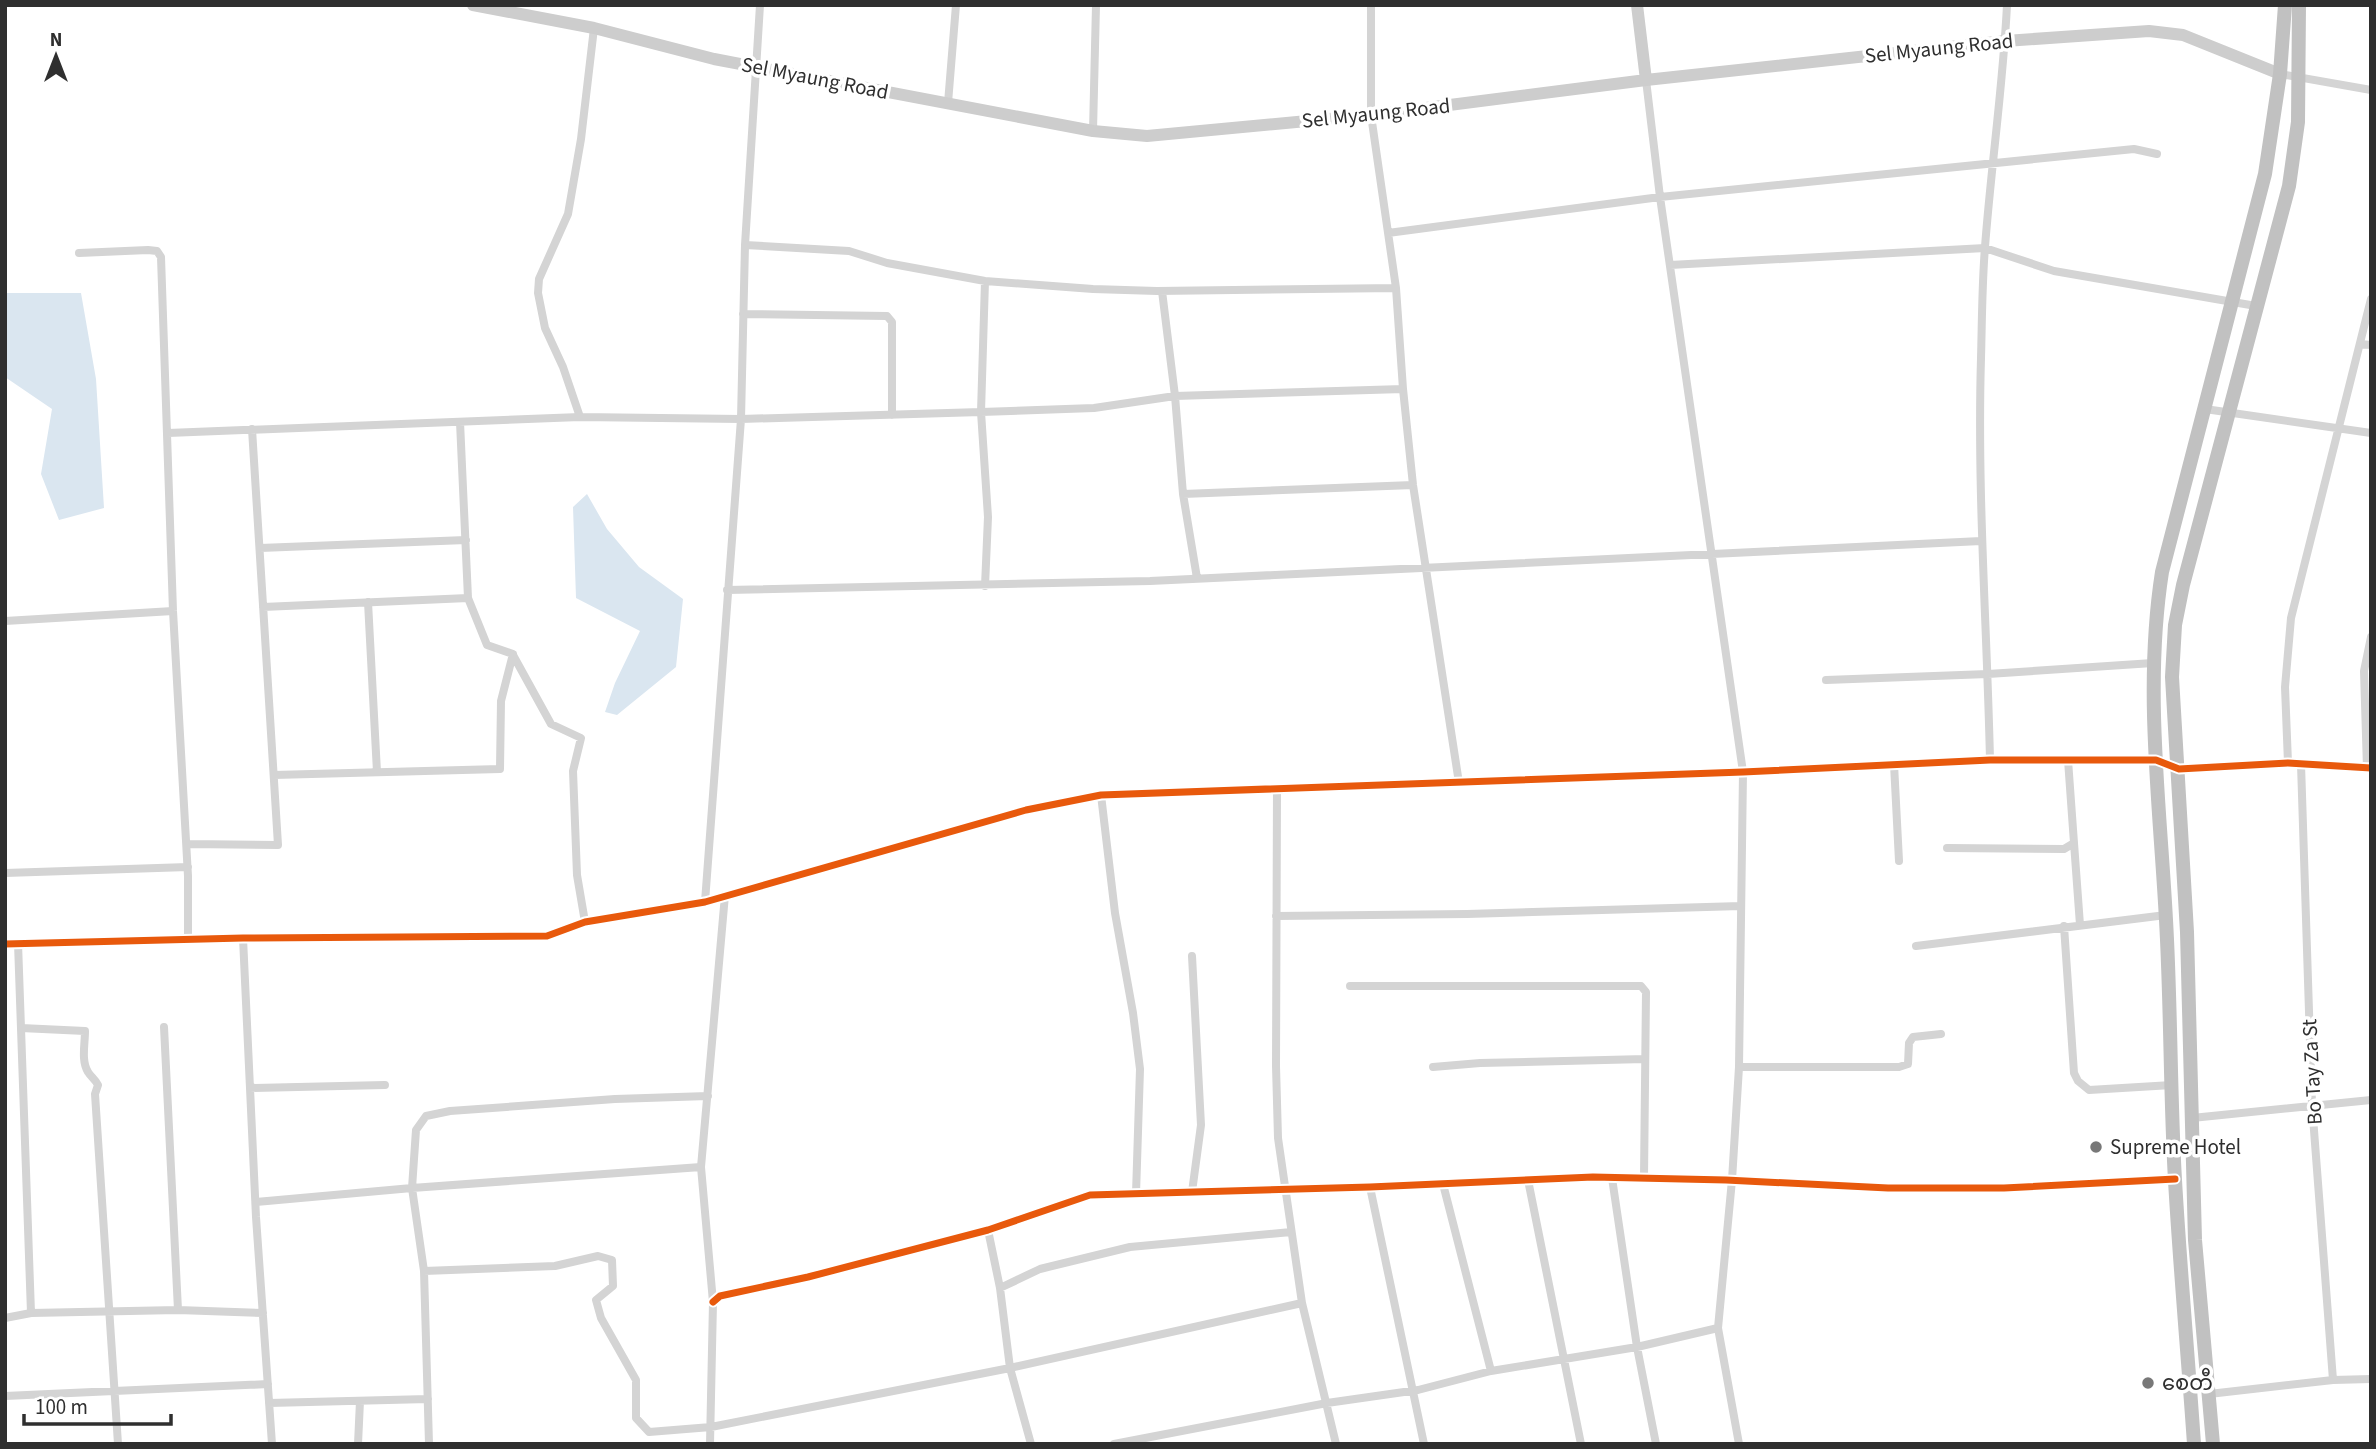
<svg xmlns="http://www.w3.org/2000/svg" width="2376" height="1449" viewBox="0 0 2376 1449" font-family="'Source Sans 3','Noto Sans Myanmar',sans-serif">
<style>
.water{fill:#dae6f0}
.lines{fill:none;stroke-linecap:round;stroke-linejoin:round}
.street{stroke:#d4d4d4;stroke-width:8}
.secondary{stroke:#cdcdcd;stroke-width:12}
.highway{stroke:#c1c1c1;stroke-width:14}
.cycleway-casing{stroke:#fff;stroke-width:11}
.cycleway{stroke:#e8590c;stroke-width:7}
.poi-dot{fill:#787878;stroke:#fff;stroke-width:2.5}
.labels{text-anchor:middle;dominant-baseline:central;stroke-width:7;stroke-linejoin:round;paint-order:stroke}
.street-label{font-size:21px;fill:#2f2f2f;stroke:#fff}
.poi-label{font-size:21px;fill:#2f2f2f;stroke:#fff;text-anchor:start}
</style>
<rect width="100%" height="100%" fill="#fff"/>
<path class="water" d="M 5,293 L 81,293 L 96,379 L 104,508 L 59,520 L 41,474 L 52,409 L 5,377 Z
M 587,494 L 607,529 L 639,567 L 683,599 L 676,667 L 617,715 L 605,712 L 615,683 L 640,631 L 576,598 L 573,507 Z"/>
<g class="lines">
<path class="street" d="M 1371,5 L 1371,115 L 1396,288 L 1403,389 L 1413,485 L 1459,783
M 2280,74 L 2371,90
M 1646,80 L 1660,197 L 1743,772 L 1739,1067 L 1732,1180 L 1718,1328 L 1739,1444
M 948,103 L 956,5
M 1093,131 L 1096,5
M 1388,233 L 1660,197 L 2134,149 L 2157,154
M 745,245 L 849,251 L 887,263 L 985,281 L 1093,289 L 1157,291 L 1396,288
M 79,253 L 148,250 L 157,251 L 161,257 L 173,611 L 188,876 L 188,939
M 1670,265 L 1985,248 L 2054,271 L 2256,306
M 985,281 L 981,412 L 988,517 L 985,586
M 1162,291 L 1175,396 L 1183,494 L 1197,578
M 743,314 L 887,316 L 892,322 L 892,415
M 2360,344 L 2371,345
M 2205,409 L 2371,433
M 580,417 L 563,367 L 545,328 L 538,293 L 539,279 L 568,214 L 581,139 L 594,28
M 168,433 L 580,417 L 741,419 L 981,412 L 1094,408 L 1175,396 L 1403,389
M 1183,494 L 1413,485
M 260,548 L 466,540
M 727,590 L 1150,581 L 1981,541
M 368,602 L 377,772
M 263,607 L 468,598
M 5,621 L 173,611
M 513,655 L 551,724 L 581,738 L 573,771 L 577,875 L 585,922
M 1826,680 L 1988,674 L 2153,663
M 1990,760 C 1987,626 1977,492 1981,358 C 1982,321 1982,284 1985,247 C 1991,167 2003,86 2007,5
M 2288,763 L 2285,687 L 2291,618 L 2371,299
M 1894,764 L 1899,861
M 2301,764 L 2312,1104 L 2333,1380
M 2367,768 L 2364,671 L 2371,637
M 274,775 L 500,769 L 501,701 L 513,654 L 487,645 L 468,598 L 460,422
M 1277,789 L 1276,1066 L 1278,1138 L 1302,1303 L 1336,1444
M 1101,795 L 1115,913 L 1133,1013 L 1140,1069 L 1136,1194
M 2074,843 L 2080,925
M 187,844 L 278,845 L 252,429
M 1947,848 L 2064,849 L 2074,843 L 2068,760
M 5,873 L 188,867
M 705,902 L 741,419 L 745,245 L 760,5
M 1276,916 L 1467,914 L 1741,906
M 2064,926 L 2074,1073 L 2078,1081 L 2089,1090 L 2172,1085
M 243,938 L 256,1217 L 272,1444
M 18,943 L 31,1313
M 5,944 L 243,938 L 547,936 L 585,922 L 705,902 L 1026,810 L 1101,795 L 1743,772 L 1990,760 L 2156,760 L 2179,769 L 2288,763 L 2371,768
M 1916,946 L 2166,915
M 1192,956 L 1201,1125 L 1192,1192
M 1350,986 L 1641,986 L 1646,992 L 1644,1178
M 164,1027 L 178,1310
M 21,1028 L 85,1031 C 85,1044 81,1061 88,1072 C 91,1077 95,1079 98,1085 L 95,1094 L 118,1444
M 1433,1067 L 1480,1063 L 1645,1059
M 1739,1067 L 1899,1067 L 1908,1064 L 1909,1043 L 1913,1037 L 1941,1034
M 250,1088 L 385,1085
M 2192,1118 L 2371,1100
M 1612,1178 L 1637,1347 L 1656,1444
M 1528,1180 L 1581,1444
M 1443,1184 L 1491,1371
M 1370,1187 L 1424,1444
M 256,1202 L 412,1188 L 701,1167
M 988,1230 L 1000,1288 L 1010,1368 L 1031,1444
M 424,1271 L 555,1266 L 598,1256 L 612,1260 L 613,1286 L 596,1300 L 601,1318 L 636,1380 L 636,1418 L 649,1432 L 711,1427 L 1010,1368 L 1302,1303
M 1000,1288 L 1040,1269 L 1130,1247 L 1291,1232
M 713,1302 L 720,1296 L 808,1277 L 988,1230 L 1090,1195 L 1370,1187 L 1593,1177 L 1726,1180 L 1888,1188 L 2004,1188 L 2175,1179
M 5,1318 L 31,1313 L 178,1310 L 263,1313
M 2209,1394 L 2333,1380 L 2371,1379
M 5,1396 L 268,1384
M 269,1403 L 428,1399
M 358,1444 L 360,1401
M 429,1444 L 424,1271 L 412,1188 L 416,1130 L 426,1116 L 450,1111 L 615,1099 L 708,1096
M 710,1444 L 713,1302 L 701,1167 L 725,895
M 1114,1444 L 1327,1403 L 1418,1390 L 1491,1371 L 1637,1347 L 1718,1328"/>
<path class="secondary" d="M 473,5 L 594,28 L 714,59 L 1093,131 L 1147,136 L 1371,115 L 1646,80 L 2005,41 L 2149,31 L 2183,35 L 2280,74
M 1637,5 L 1646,80"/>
<path class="highway" d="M 2194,1444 C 2188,1356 2180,1268 2175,1180 C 2170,1093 2171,1007 2166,920 C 2160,805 2144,687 2162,572 L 2265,174 L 2280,74 L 2285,5
M 2213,1444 L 2195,1240 L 2187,932 L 2172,677 L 2175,625 L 2183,585 L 2289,186 L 2298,122 L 2299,5"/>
<g class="cycleway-casing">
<path id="cycleway" d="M 5,944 L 243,938 L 547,936 L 585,922 L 705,902 L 1026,810 L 1101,795 L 1743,772 L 1990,760 L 2156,760 L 2179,769 L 2288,763 L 2371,768
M 713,1302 L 720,1296 L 808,1277 L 988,1230 L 1090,1195 L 1370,1187 L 1593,1177 L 1726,1180 L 1888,1188 L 2004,1188 L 2175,1179"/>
</g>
<use href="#cycleway" class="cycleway"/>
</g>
<g class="poi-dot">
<circle cx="2096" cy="1147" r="7"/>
<circle cx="2148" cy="1383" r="7"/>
</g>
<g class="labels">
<g class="street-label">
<text transform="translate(1939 48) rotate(-6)">Sel Myaung Road</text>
<text transform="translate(815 78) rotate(11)">Sel Myaung Road</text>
<text transform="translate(1376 113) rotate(-6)">Sel Myaung Road</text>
<text transform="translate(2312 1072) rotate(-93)">Bo Tay Za St</text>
</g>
<g class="poi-label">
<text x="2110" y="1147">Supreme Hotel</text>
<text x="2162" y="1383">စေတီ</text>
</g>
</g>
<rect width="2376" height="1449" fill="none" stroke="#2f2f2f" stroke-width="14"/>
<g transform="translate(56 56)" stroke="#ffffff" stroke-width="5" paint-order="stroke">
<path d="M0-5L12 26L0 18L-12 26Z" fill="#2f2f2f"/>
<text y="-10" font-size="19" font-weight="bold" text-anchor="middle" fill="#2f2f2f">N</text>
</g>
<path d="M24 1414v10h147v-10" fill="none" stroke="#2f2f2f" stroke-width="3.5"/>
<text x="35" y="1414" font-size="21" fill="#2f2f2f" stroke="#ffffff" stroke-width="5" paint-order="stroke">100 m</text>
</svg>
